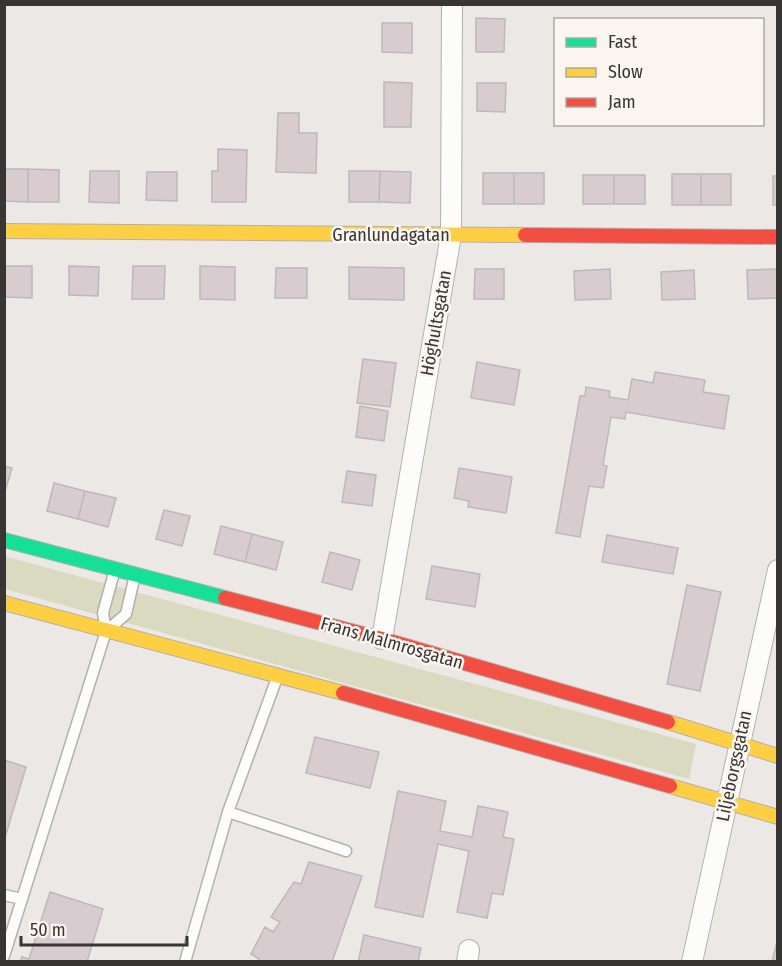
<svg xmlns="http://www.w3.org/2000/svg" width="782" height="966" viewBox="0 0 782 966" font-family="'Fira Sans Condensed',sans-serif">
<style>
.green{fill:#d9dac0}
.building{fill:#d9ccd1;stroke:#bcb9b8;stroke-width:1.5}
.lines{fill:none;stroke-linecap:round;stroke-linejoin:round}
.lane-casing{stroke:#b3b0ae;stroke-width:13}
.street-casing{stroke:#b3b0ae;stroke-width:22}
.fast-casing{stroke:#b3b0ae;stroke-width:16}
.slow-casing{stroke:#b3b0ae;stroke-width:16}
.jam-casing{stroke:#b3b0ae;stroke-width:16}
.lane{stroke:#fcfcfb;stroke-width:10}
.street{stroke:#fcfcfb;stroke-width:20}
.fast{stroke:#16e098;stroke-width:14}
.slow{stroke:#ffcf43;stroke-width:14}
.jam{stroke:#f24e42;stroke-width:14}
.labels{text-anchor:middle;dominant-baseline:central;stroke-width:5;stroke-linejoin:round;paint-order:stroke}
.street-label{font-size:18px;fill:#383634;stroke:#fbf5f0}
</style>
<rect width="100%" height="100%" fill="#ebe8e6"/>
<path class="green" d="M 4,556 L 696,744 L 689,779 L 5,589 Z"/>
<path class="building" d="M 476,18 L 505,19 L 504,52 L 476,52 Z
M 382,23 L 412,23 L 412,53 L 382,52 Z
M 384,82 L 412,83 L 411,127 L 384,127 Z
M 477,83 L 506,83 L 505,112 L 477,111 Z
M 278,113 L 299,113 L 299,133 L 317,133 L 316,173 L 276,172 Z
M 218,149 L 247,150 L 246,202 L 212,202 L 212,171 L 218,171 Z
M 4,169 L 28,169 L 28,202 L 4,201 Z
M 28,169 L 59,170 L 59,202 L 28,202 Z
M 90,171 L 119,171 L 119,203 L 89,202 Z
M 349,171 L 380,171 L 379,202 L 349,202 Z
M 380,171 L 411,172 L 410,203 L 379,202 Z
M 147,172 L 177,172 L 177,201 L 146,200 Z
M 483,173 L 514,173 L 514,204 L 483,204 Z
M 514,173 L 544,173 L 544,204 L 514,204 Z
M 672,174 L 701,174 L 701,205 L 672,205 Z
M 701,174 L 731,174 L 731,205 L 701,205 Z
M 583,175 L 614,175 L 614,204 L 583,204 Z
M 614,175 L 645,175 L 645,204 L 614,204 Z
M 773,176 L 778,176 L 778,205 L 773,205 Z
M 4,266 L 32,266 L 32,298 L 4,297 Z
M 69,266 L 99,267 L 98,296 L 69,295 Z
M 133,266 L 165,266 L 164,299 L 132,299 Z
M 200,266 L 235,267 L 235,300 L 200,299 Z
M 349,267 L 404,268 L 404,300 L 349,299 Z
M 276,268 L 307,268 L 307,298 L 275,298 Z
M 475,269 L 504,269 L 504,299 L 474,299 Z
M 610,269 L 611,299 L 575,300 L 574,271 Z
M 778,269 L 778,298 L 748,299 L 747,270 Z
M 694,270 L 695,299 L 662,300 L 661,272 Z
M 363,359 L 396,363 L 390,407 L 357,403 Z
M 477,362 L 520,370 L 514,405 L 471,398 Z
M 655,372 L 705,380 L 703,392 L 729,396 L 724,429 L 626,412 L 625,419 L 611,417 L 603,465 L 607,466 L 603,488 L 589,486 L 580,537 L 556,533 L 580,396 L 585,396 L 586,387 L 610,391 L 609,397 L 628,400 L 632,379 L 653,383 Z
M 360,406 L 388,411 L 384,441 L 356,437 Z
M 4,466 L 12,468 L 4,495 Z
M 459,468 L 512,477 L 506,513 L 468,507 L 469,501 L 454,498 Z
M 347,471 L 376,475 L 372,506 L 342,502 Z
M 54,483 L 85,491 L 78,519 L 47,511 Z
M 85,491 L 116,498 L 108,527 L 78,519 Z
M 164,510 L 190,516 L 182,546 L 156,539 Z
M 221,526 L 252,534 L 245,562 L 214,554 Z
M 252,534 L 283,542 L 276,570 L 245,562 Z
M 607,535 L 678,548 L 673,574 L 602,562 Z
M 330,552 L 360,560 L 352,590 L 322,582 Z
M 432,566 L 480,574 L 475,607 L 426,599 Z
M 687,585 L 721,592 L 700,691 L 667,684 Z
M 315,737 L 379,752 L 370,788 L 306,773 Z
M 4,760 L 26,767 L 4,841 Z
M 398,791 L 446,801 L 440,831 L 472,837 L 478,806 L 508,812 L 503,837 L 514,839 L 503,895 L 492,893 L 487,918 L 457,912 L 469,851 L 438,844 L 423,917 L 375,907 Z
M 309,862 L 362,876 L 332,962 L 258,962 L 259,959 L 251,954 L 265,927 L 273,932 L 280,922 L 271,917 L 294,882 L 301,884 Z
M 50,892 L 103,909 L 87,962 L 20,962 L 22,957 L 29,959 Z
M 364,935 L 421,948 L 418,962 L 358,962 Z
M 778,937 L 778,962 L 772,962 Z"/>
<g class="lines">
<g class="lane-casing">
<path id="lane" d="M 111,627 L 126,614 L 135,575
M 228,812 L 346,851
M 4,895 L 22,899 L 106,631 L 103,613 L 115,569
M 4,956 L 22,899
M 185,962 L 228,812 L 278,675"/>
</g>
<g class="street-casing">
<path id="street" d="M 382,639 L 451,235 L 452,4
M 467,962 L 469,950
M 692,962 L 778,570"/>
</g>
<g class="fast-casing">
<path id="fast" d="M 4,540 L 225,598"/>
</g>
<g class="slow-casing">
<path id="slow" d="M 4,231 L 525,235
M 4,603 L 343,693
M 668,722 L 778,756
M 670,786 L 778,817"/>
</g>
<g class="jam-casing">
<path id="jam" d="M 525,235 L 778,237
M 225,598 L 382,639 L 668,722
M 343,693 L 670,786"/>
</g>
<use href="#lane" class="lane"/>
<use href="#street" class="street"/>
<use href="#fast" class="fast"/>
<use href="#slow" class="slow"/>
<use href="#jam" class="jam"/>
</g>
<g class="labels">
<g class="street-label">
<text x="391" y="235">Granlundagatan</text>
<text transform="translate(436 323) rotate(-80)">Höghultsgatan</text>
<text transform="translate(392 643) rotate(16)">Frans Malmrosgatan</text>
<text transform="translate(734 766) rotate(-78)">Liljeborgsgatan</text>
</g>
</g>
<rect width="782" height="966" fill="none" stroke="#383634" stroke-width="12"/>
<rect x="554" y="18" width="210" height="108" fill="#fbf5f0" stroke="#ada9a5" stroke-width="1.5"/>
<rect x="566" y="38" width="30" height="9" fill="#16e098" stroke="#ada9a5" stroke-width="1.5"/>
<text x="608" y="48" font-size="18" fill="#383634">Fast</text>
<rect x="566" y="68" width="30" height="9" fill="#ffcf43" stroke="#ada9a5" stroke-width="1.5"/>
<text x="608" y="78" font-size="18" fill="#383634">Slow</text>
<rect x="566" y="98" width="30" height="9" fill="#f24e42" stroke="#ada9a5" stroke-width="1.5"/>
<text x="608" y="108" font-size="18" fill="#383634">Jam</text>
<path d="M21 936v9h166v-9" fill="none" stroke="#383634" stroke-width="3"/>
<text x="30" y="936" font-size="18" fill="#383634" stroke="#fbf5f0" stroke-width="4.5" paint-order="stroke">50 m</text>
</svg>
